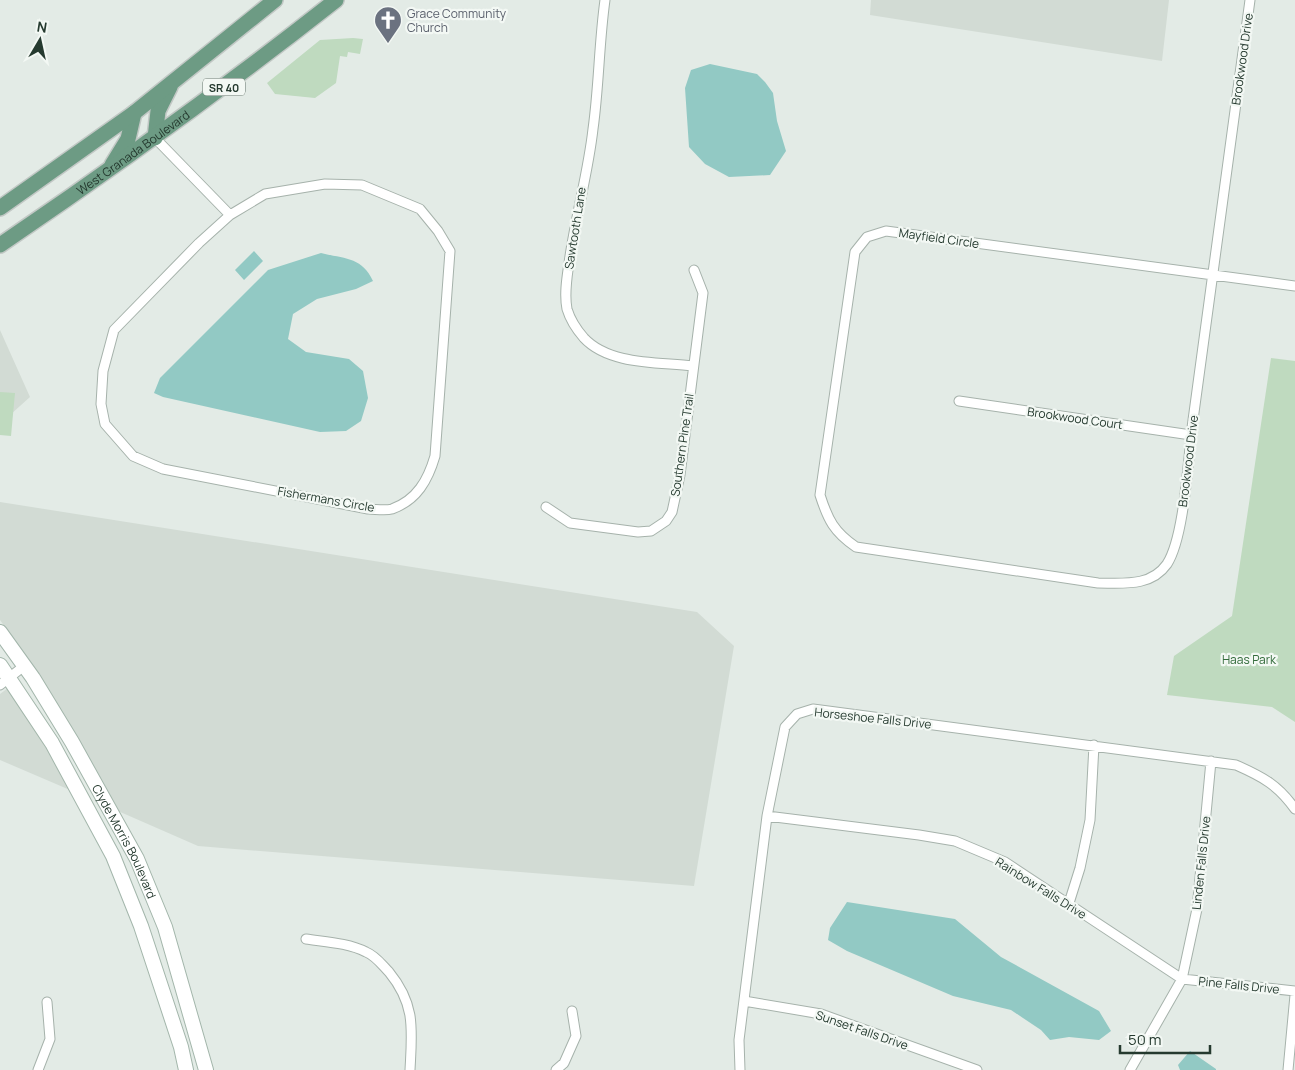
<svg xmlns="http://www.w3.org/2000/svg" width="1295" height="1070" viewBox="0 0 1295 1070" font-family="Manrope,sans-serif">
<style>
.built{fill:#d2dbd4}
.green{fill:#bfdabf}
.water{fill:#92c9c4}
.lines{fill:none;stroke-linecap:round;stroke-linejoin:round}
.street-casing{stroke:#a6b2ab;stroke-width:11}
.secondary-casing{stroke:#a3b6ab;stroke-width:16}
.primary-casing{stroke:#c2c8c5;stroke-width:18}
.street{stroke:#fff;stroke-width:9}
.secondary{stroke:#fff;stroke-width:14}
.primary{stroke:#6d9b84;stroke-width:15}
.labels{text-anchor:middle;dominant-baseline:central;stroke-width:4.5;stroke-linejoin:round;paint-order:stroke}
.shield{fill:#f3f8f4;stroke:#63736a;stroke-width:1}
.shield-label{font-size:11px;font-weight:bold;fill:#253a2f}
.worship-label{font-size:12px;fill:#5b616d;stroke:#f3f8f4;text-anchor:start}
.street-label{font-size:12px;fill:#253a2f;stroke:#f3f8f4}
.park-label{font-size:12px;fill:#346c3c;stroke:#f3f8f4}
</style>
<rect width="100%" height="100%" fill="#e3ebe6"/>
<path class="built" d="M 871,0 L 1169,0 L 1162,61 L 870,15 Z
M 0,330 L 30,397 L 0,424 Z
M 0,502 L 697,612 L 734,646 L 694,886 L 198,846 L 118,811 L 38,674 L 0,620 Z
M 8,688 L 47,747 L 70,790 L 0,760 L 0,694 Z"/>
<path class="green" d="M 353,38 L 363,39 L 360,54 L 348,52 L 347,57 L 340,56 L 336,83 L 315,98 L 275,94 L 267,83 L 320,40 Z
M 1271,358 L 1295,361 L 1295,722 L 1272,707 L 1167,695 L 1174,656 L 1232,616 Z
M 0,392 L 15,393 L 11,436 L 0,435 Z"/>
<path class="water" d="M 710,64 L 757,74 L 765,82 L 773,93 L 777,121 L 786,151 L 770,175 L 729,177 L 705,164 L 689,147 L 685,88 L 691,70 Z
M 254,251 L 263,261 L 244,280 L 235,270 Z
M 321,253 C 345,259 362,257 373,281 L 356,289 L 317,299 L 293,314 L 288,339 L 306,352 L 349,359 L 363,371 L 368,398 L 361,421 L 346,431 L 320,432 L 163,397 L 154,393 L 160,378 L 268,270 Z
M 847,902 L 955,919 L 1001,957 L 1099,1011 L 1111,1031 L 1099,1040 L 1069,1037 L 1050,1040 L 1041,1030 L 1011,1010 L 953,996 L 847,951 L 828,940 L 830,928 Z
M 1190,1051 L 1216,1069 L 1216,1070 L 1180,1070 L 1178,1065 Z"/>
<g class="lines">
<g class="street-casing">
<path id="street" d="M 605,0 C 599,43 599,86 593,129 C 588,174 575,218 569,263 C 567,277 564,294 567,309 C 570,319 577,330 584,338 C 609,365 659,362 692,366
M 1250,0 C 1231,140 1212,280 1193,420 C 1188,456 1185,536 1167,564 C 1151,587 1123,583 1098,583 L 856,547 C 834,532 828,520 820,495 L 855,252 L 867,237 L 886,231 C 1022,249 1158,268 1295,286
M 155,138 L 230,215
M 325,184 L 362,185 L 420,209 L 438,231 L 450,251 L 435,456 C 428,480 417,500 392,509 C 385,511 375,509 368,509 L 163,469 L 133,456 L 105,424 L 101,404 L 103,371 L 114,330 L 199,243 L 230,215 L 265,194 Z
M 959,401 L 1191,435
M 546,507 L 570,523 L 638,532 L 651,531 L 666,521 L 672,512 L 680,475 L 703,293 L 694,270
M 0,685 L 24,666
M 767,816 L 919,835 L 955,841 L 1005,862 L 1182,979 L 1295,991
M 1069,903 L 1080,868 L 1090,820 L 1094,745
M 306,939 C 326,942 348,943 366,952 C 376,956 382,965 389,972 C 416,1005 412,1030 410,1070
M 744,1001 L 821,1014 L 977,1070
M 38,1070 L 50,1039 L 47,1002
M 556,1070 L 564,1063 L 576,1036 L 572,1011
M 740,1070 L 739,1040 L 767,816 L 785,727 L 797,714 L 813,709 L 1236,765 C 1263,777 1278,785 1295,809
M 1130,1070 L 1182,979 L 1197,909 L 1211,761
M 1288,1070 L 1295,995"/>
</g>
<g class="secondary-casing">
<g id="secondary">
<path id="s1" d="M 0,632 L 33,678 L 72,742 L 137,859 L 165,927 L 206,1070"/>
<path d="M 0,665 L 52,743 L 113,856 L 141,926 L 181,1047 L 186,1070"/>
</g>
</g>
<g class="primary-casing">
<g id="primary">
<path d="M 155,138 L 158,111 L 170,87"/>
<path d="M 112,165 L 128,139 L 134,113"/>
<path d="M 0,208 L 134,113 L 275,0"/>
<path id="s2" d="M 0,245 C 115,167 227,86 336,0"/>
</g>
</g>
<use href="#street" class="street"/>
<use href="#secondary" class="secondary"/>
<use href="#primary" class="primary"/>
</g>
<defs>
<g id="church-pin" transform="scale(1.4375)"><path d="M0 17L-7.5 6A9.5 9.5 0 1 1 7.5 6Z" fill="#6b7280" stroke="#f3f8f4"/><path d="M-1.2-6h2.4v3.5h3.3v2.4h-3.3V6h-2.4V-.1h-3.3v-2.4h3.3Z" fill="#fff"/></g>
</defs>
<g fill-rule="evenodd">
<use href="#church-pin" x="388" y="20"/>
</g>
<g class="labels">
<rect class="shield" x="203" y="78.5" width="42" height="17" rx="4"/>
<g class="shield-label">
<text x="224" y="87">SR 40</text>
</g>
<g class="worship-label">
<text x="407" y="13">Grace Community<tspan x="407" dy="14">Church</tspan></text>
</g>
<g class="street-label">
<text transform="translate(1242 59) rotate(-82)">Brookwood Drive</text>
<text stroke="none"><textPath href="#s2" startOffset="162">West Granada Boulevard</textPath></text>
<text transform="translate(575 228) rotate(-81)">Sawtooth Lane</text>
<text transform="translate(939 238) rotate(8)">Mayfield Circle</text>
<text transform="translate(1075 418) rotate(8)">Brookwood Court</text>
<text transform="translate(682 445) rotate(-82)">Southern Pine Trail</text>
<text transform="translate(1188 461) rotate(-83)">Brookwood Drive</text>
<text transform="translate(326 499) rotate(10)">Fishermans Circle</text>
<text transform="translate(873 718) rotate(6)">Horseshoe Falls Drive</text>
<text stroke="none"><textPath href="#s1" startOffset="244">Clyde Morris Boulevard</textPath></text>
<text transform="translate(1201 863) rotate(-84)">Linden Falls Drive</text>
<text transform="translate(1041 888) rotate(32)">Rainbow Falls Drive</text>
<text transform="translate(1239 985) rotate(6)">Pine Falls Drive</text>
<text transform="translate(862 1030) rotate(19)">Sunset Falls Drive</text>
</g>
<g class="park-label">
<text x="1249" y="659">Haas Park</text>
</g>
</g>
<g transform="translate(40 40) rotate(9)" stroke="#f3f8f4" stroke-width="4" paint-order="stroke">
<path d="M0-4L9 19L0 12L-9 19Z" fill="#253a2f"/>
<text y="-8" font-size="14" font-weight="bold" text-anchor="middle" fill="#253a2f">N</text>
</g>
<path d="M1120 1045v8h90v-8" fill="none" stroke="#253a2f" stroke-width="2.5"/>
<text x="1128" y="1045" font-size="15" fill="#253a2f" stroke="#f3f8f4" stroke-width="4" paint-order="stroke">50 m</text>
</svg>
